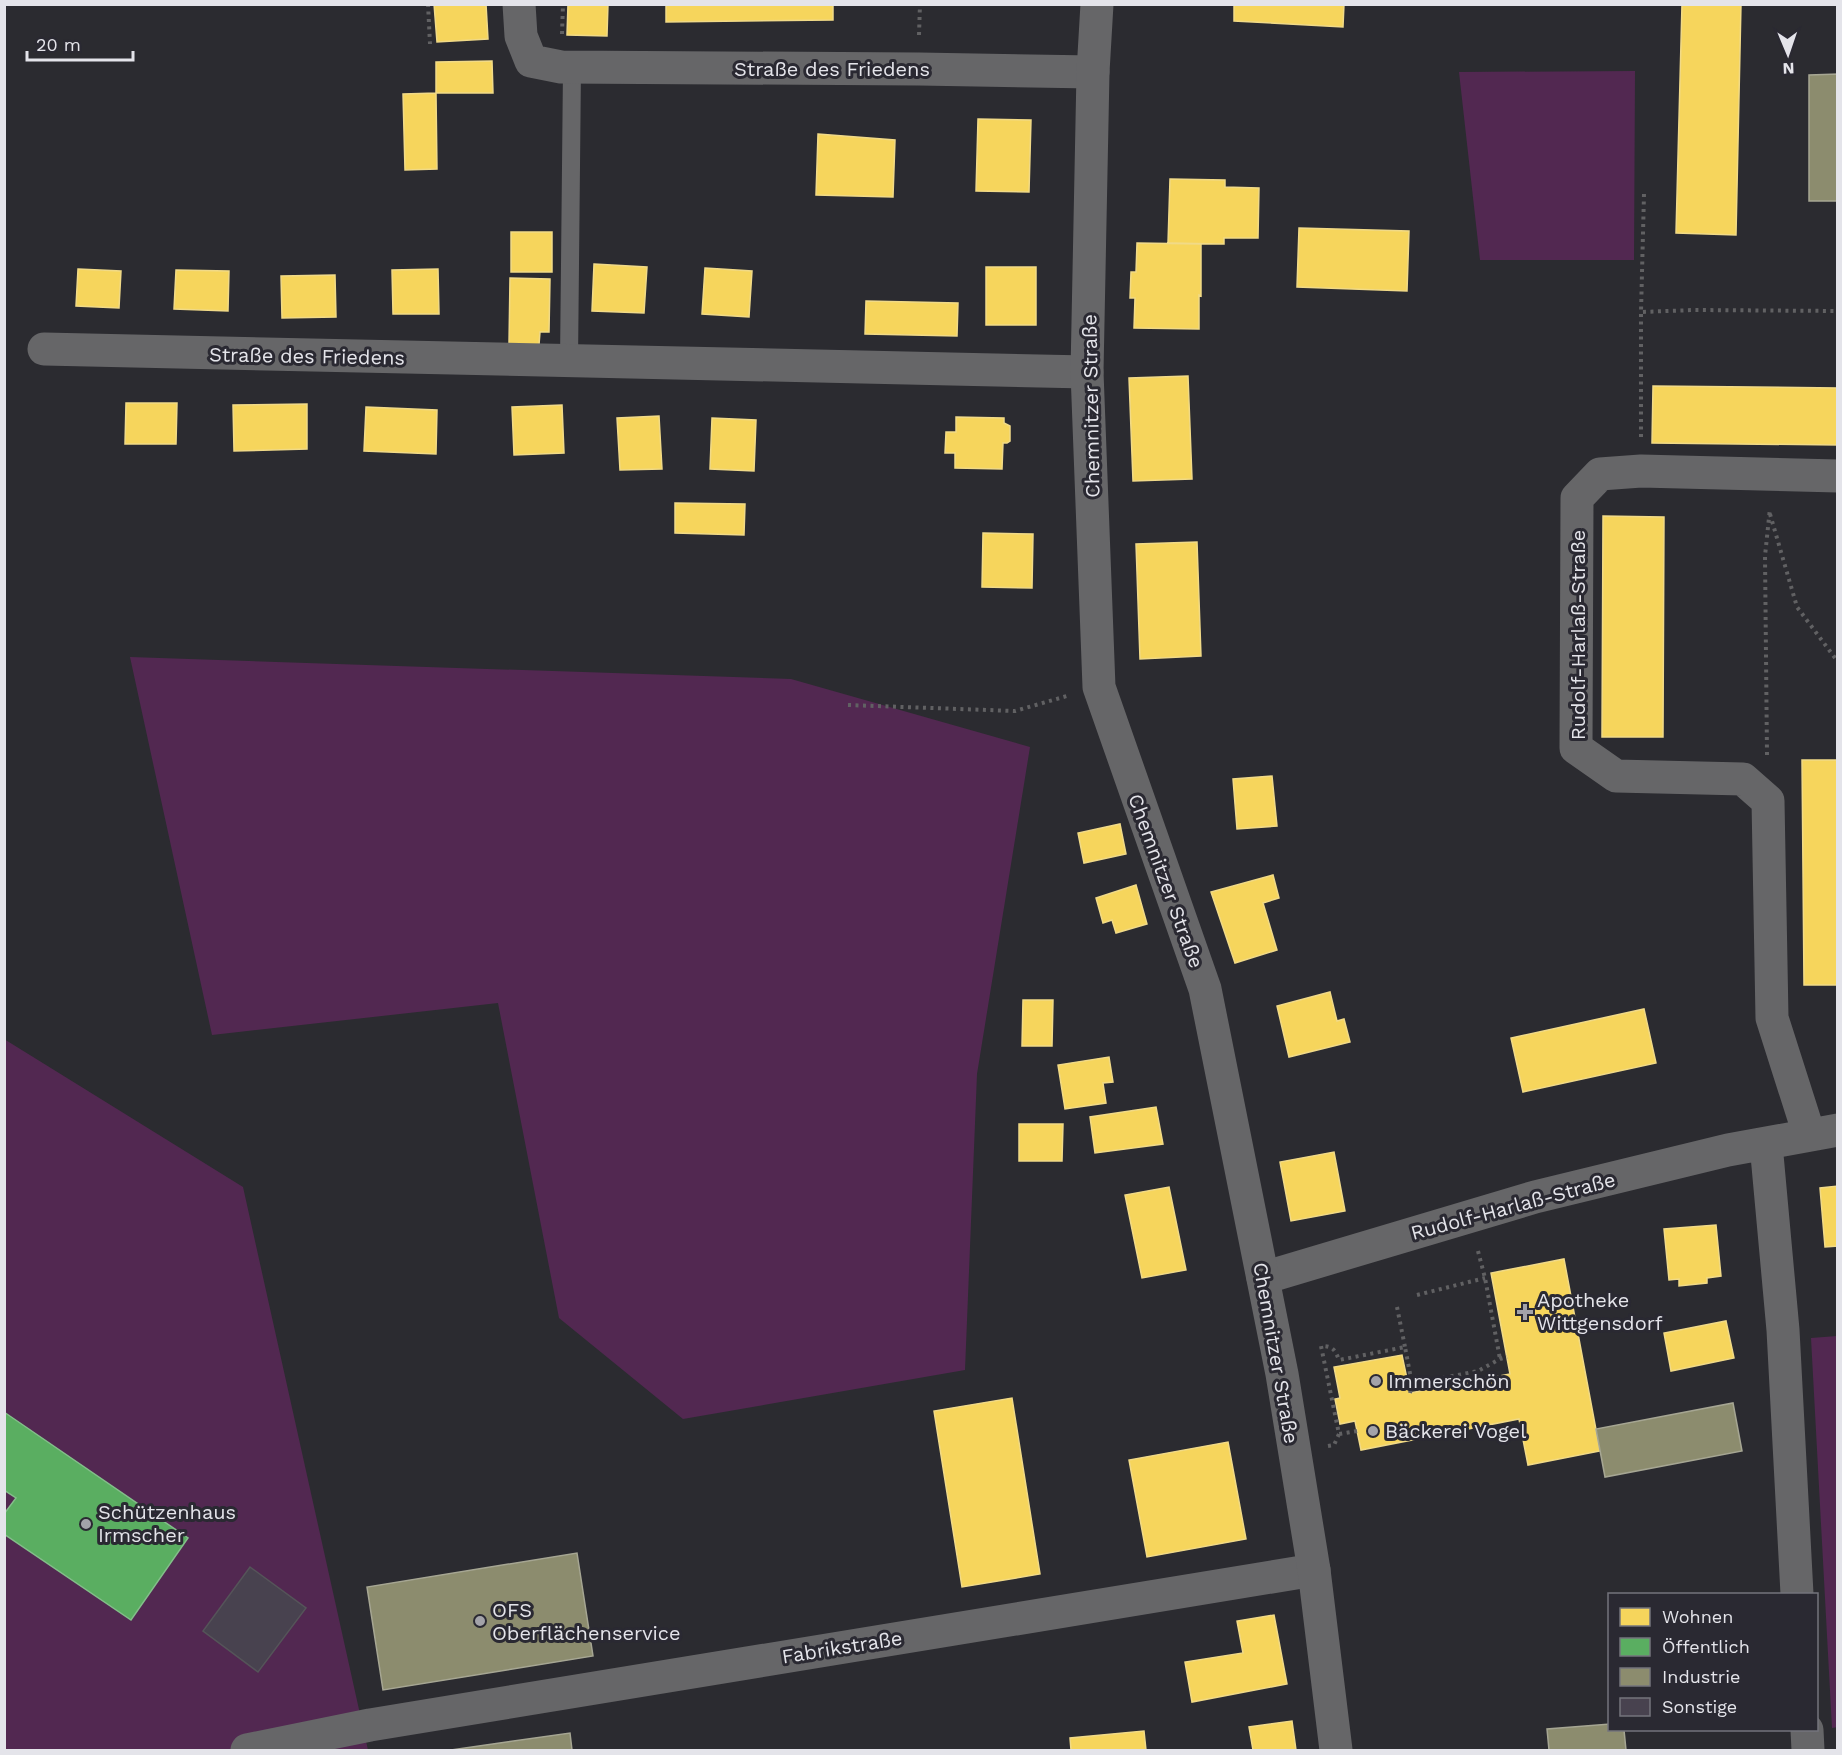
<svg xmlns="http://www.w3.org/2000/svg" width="1842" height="1755" viewBox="0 0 1842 1755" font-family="'Work Sans',sans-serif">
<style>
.green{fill:#522851}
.homes{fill:#f6d55c;stroke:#f1da87;stroke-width:1.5}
.public{fill:#5aae61;stroke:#83be8a;stroke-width:1.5}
.industry{fill:#8c8c6e;stroke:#a6a693;stroke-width:1.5}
.building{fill:#48424f;stroke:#555459;stroke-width:1.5}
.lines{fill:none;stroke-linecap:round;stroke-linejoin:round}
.path{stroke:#616163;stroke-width:4;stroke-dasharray:3 4.5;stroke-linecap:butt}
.service{stroke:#666668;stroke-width:18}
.minor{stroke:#666668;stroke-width:33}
.tertiary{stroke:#666668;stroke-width:33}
.poi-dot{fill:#a3a3a9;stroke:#2a2932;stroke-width:2}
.labels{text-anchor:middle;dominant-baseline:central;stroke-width:6;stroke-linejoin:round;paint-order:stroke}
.street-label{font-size:20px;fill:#e4e4ea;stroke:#2a2932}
.poi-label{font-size:20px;fill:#e4e4ea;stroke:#2a2932;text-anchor:start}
</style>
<rect width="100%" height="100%" fill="#2b2b30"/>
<path class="green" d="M 1635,71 L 1634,260 L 1480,260 L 1459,72 Z
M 130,657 L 791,679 L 1030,747 L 977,1074 L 965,1370 L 683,1419 L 559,1318 L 498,1003 L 212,1035 Z
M 4,1039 L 243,1187 L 368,1750 L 5,1750 Z
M 1837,1336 L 1838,1727 L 1832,1728 L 1811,1338 Z"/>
<path class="homes" d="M 434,4 L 486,4 L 488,39 L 437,42 Z
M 568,4 L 608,4 L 607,36 L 567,35 Z
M 666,4 L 833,4 L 833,20 L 666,22 Z
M 1234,4 L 1344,4 L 1343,27 L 1234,21 Z
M 1682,4 L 1741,4 L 1736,235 L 1676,233 Z
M 492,61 L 493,93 L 436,93 L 436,62 Z
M 436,93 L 437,169 L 405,170 L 403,94 Z
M 978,119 L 1031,120 L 1029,192 L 976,191 Z
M 818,134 L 895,140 L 893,197 L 816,195 Z
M 1170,179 L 1225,180 L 1225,187 L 1259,188 L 1258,238 L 1224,238 L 1224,244 L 1168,243 Z
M 1299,228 L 1409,231 L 1407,291 L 1297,287 Z
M 511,232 L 552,232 L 552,272 L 511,272 Z
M 1137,243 L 1201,244 L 1201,296 L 1199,295 L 1199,329 L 1134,328 L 1135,298 L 1130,298 L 1131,272 L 1136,272 Z
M 594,264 L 647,267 L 644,313 L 592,311 Z
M 986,267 L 1036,267 L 1036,325 L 986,325 Z
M 705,268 L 752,271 L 749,317 L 702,314 Z
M 78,269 L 121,271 L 119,308 L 76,306 Z
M 438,269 L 439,314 L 393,314 L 392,270 Z
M 176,270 L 229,271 L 228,311 L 174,309 Z
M 335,275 L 336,317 L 282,318 L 281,276 Z
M 510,278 L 550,279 L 549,332 L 540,332 L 539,345 L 509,344 Z
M 866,301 L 958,303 L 957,336 L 865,334 Z
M 1188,376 L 1192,479 L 1133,481 L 1129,378 Z
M 1653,386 L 1838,388 L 1838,445 L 1652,443 Z
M 126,403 L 177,403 L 176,444 L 125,444 Z
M 307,404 L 307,449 L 234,451 L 233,405 Z
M 562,405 L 564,453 L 514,455 L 512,407 Z
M 366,407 L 437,410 L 436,454 L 364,451 Z
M 659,416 L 662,469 L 620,470 L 617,418 Z
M 956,417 L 1004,418 L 1004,423 L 1010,426 L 1010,441 L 1007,443 L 1003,443 L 1002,469 L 955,468 L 955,453 L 945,453 L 946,432 L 956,432 Z
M 712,418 L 756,420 L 754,471 L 710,469 Z
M 675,503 L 745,504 L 744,535 L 675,533 Z
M 1603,516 L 1664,517 L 1663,737 L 1602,737 Z
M 983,533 L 1033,534 L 1032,588 L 982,587 Z
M 1197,542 L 1201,656 L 1140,659 L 1136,544 Z
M 1802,760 L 1838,760 L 1838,985 L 1804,985 Z
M 1272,776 L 1277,826 L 1237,829 L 1233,779 Z
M 1120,824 L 1126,854 L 1084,863 L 1078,833 Z
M 1273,875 L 1279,898 L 1263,903 L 1277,950 L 1235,963 L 1211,892 Z
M 1136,885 L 1147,924 L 1116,933 L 1112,920 L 1103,923 L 1096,898 Z
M 1330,992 L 1337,1021 L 1344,1019 L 1350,1042 L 1289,1057 L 1277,1006 Z
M 1023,1000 L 1053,1000 L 1052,1046 L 1022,1046 Z
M 1644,1009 L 1656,1063 L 1523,1092 L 1511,1038 Z
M 1109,1057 L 1113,1082 L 1103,1083 L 1106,1103 L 1065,1109 L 1058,1065 Z
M 1156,1107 L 1163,1144 L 1095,1153 L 1090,1117 Z
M 1019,1124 L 1063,1124 L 1062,1161 L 1019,1161 Z
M 1334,1152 L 1345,1211 L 1291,1221 L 1280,1162 Z
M 1838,1186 L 1838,1246 L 1825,1247 L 1820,1188 Z
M 1169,1187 L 1186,1270 L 1142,1278 L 1125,1195 Z
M 1716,1225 L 1721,1276 L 1707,1278 L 1707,1283 L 1679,1286 L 1679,1279 L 1669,1280 L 1664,1229 Z
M 1564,1259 L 1600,1451 L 1528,1465 L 1519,1419 L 1361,1450 L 1355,1421 L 1340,1424 L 1335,1399 L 1340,1398 L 1334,1367 L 1402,1355 L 1410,1393 L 1510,1374 L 1491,1273 Z
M 1726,1321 L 1734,1358 L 1671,1371 L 1664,1333 Z
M 1012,1398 L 1040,1574 L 962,1587 L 934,1411 Z
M 1228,1442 L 1246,1539 L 1147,1557 L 1129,1460 Z
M 1274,1615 L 1287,1684 L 1192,1702 L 1185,1662 L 1243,1653 L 1237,1621 Z
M 1292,1721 L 1296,1750 L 1253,1750 L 1249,1727 Z
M 1144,1731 L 1146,1750 L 1071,1750 L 1070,1738 Z"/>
<path class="public" d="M 4,1412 L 188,1538 L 131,1620 L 4,1534 L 4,1514 L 16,1498 L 4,1490 Z"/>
<path class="industry" d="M 1838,74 L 1838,201 L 1809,201 L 1809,75 Z
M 1733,1403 L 1742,1451 L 1605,1477 L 1596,1429 Z
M 577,1553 L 593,1656 L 383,1690 L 367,1587 Z
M 1610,1724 L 1610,1730 L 1624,1730 L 1626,1750 L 1549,1750 L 1547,1729 Z
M 570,1733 L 572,1750 L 451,1750 Z"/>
<path class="building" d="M 250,1567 L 306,1608 L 258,1672 L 203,1631 Z"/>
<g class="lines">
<path class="path" d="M 428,4 L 430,44
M 562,34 L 563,4
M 919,35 L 920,4
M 1644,194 L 1641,312 L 1694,310 L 1838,311
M 1641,437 L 1641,312
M 1770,514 L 1797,607 L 1838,662
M 848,705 L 1015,711 L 1067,696
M 1767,755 L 1765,556 L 1770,508
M 1478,1251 L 1485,1278 L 1500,1359
M 1417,1295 L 1485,1278
M 1397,1307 L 1405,1347
M 1410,1393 L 1412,1384
M 1357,1431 L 1339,1434 L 1321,1346 C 1333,1346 1335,1350 1339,1360 L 1405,1347 L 1412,1384 L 1478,1371 L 1500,1359 L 1507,1357
M 1328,1446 L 1334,1445 L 1339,1434"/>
<path class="service" d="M 569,362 L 572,68"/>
<path class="minor" d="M 519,4 L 521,36 L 531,61 L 561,67 L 919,69 L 1093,72
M 44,349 L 1087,372
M 1809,1134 L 1772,1018 L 1768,801 L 1743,779 L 1616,776 L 1576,748 L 1577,498 L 1600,474 L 1641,471 L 1838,476
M 1766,1144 L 1783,1330 L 1797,1594
M 1263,1278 L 1535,1197 L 1728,1150 L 1838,1130
M 1807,1730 L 1808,1750
M 247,1750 L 370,1725 L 1314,1570"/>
<path class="tertiary" d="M 1097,4 L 1093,72 L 1087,372 L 1099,687 L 1205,989 L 1282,1374 L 1314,1570 L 1336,1750"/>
</g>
<g class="poi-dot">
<path d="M1522 1303h6v6h6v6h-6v6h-6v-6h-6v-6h6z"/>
<circle cx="1376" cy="1381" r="6"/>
<circle cx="1373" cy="1431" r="6"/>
<circle cx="86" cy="1524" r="6"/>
<circle cx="480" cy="1621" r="6"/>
</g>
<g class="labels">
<g class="street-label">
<text x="832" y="69">Straße des Friedens</text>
<text transform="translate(307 356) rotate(1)">Straße des Friedens</text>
<text transform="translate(1091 406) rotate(-91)">Chemnitzer Straße</text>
<text transform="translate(1578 635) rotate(-90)">Rudolf-Harlaß-Straße</text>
<text transform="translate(1166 881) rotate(70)">Chemnitzer Straße</text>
<text transform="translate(1513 1206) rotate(-15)">Rudolf-Harlaß-Straße</text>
<text transform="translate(1276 1353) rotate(80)">Chemnitzer Straße</text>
<text transform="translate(842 1647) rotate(-9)">Fabrikstraße</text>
</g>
<g class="poi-label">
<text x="1537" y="1300">Apotheke<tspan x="1537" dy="23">Wittgensdorf</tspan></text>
<text x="1388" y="1381">Immerschön</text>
<text x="1385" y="1431">Bäckerei Vogel</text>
<text x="98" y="1512">Schützenhaus<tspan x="98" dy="23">Irmscher</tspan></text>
<text x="492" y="1610">OFS<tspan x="492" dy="23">Oberflächenservice</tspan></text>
</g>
</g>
<rect width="1842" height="1755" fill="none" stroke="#e4e4ea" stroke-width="12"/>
<rect x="1608" y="1593" width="210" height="138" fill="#2a2932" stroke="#74747c" stroke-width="1.5"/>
<rect x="1620" y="1608" width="30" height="18" fill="#f6d55c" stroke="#74747c" stroke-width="1.5"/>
<text x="1662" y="1623" font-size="18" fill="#e4e4ea">Wohnen</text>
<rect x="1620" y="1638" width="30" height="18" fill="#5aae61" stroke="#74747c" stroke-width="1.5"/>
<text x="1662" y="1653" font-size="18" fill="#e4e4ea">Öffentlich</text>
<rect x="1620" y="1668" width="30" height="18" fill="#8c8c6e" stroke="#74747c" stroke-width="1.5"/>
<text x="1662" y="1683" font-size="18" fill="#e4e4ea">Industrie</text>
<rect x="1620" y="1698" width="30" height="18" fill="#48424f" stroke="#74747c" stroke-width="1.5"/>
<text x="1662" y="1713" font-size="18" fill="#e4e4ea">Sonstige</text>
<g transform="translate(1788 54) rotate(178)" stroke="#2a2932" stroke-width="4.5" paint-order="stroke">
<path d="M0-4.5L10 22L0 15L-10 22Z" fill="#e4e4ea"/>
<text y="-9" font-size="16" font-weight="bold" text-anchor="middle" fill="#e4e4ea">N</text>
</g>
<path d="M27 51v9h106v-9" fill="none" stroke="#e4e4ea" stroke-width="3"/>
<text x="36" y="51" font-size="18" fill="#e4e4ea" stroke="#2a2932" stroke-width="4.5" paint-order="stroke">20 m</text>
</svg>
